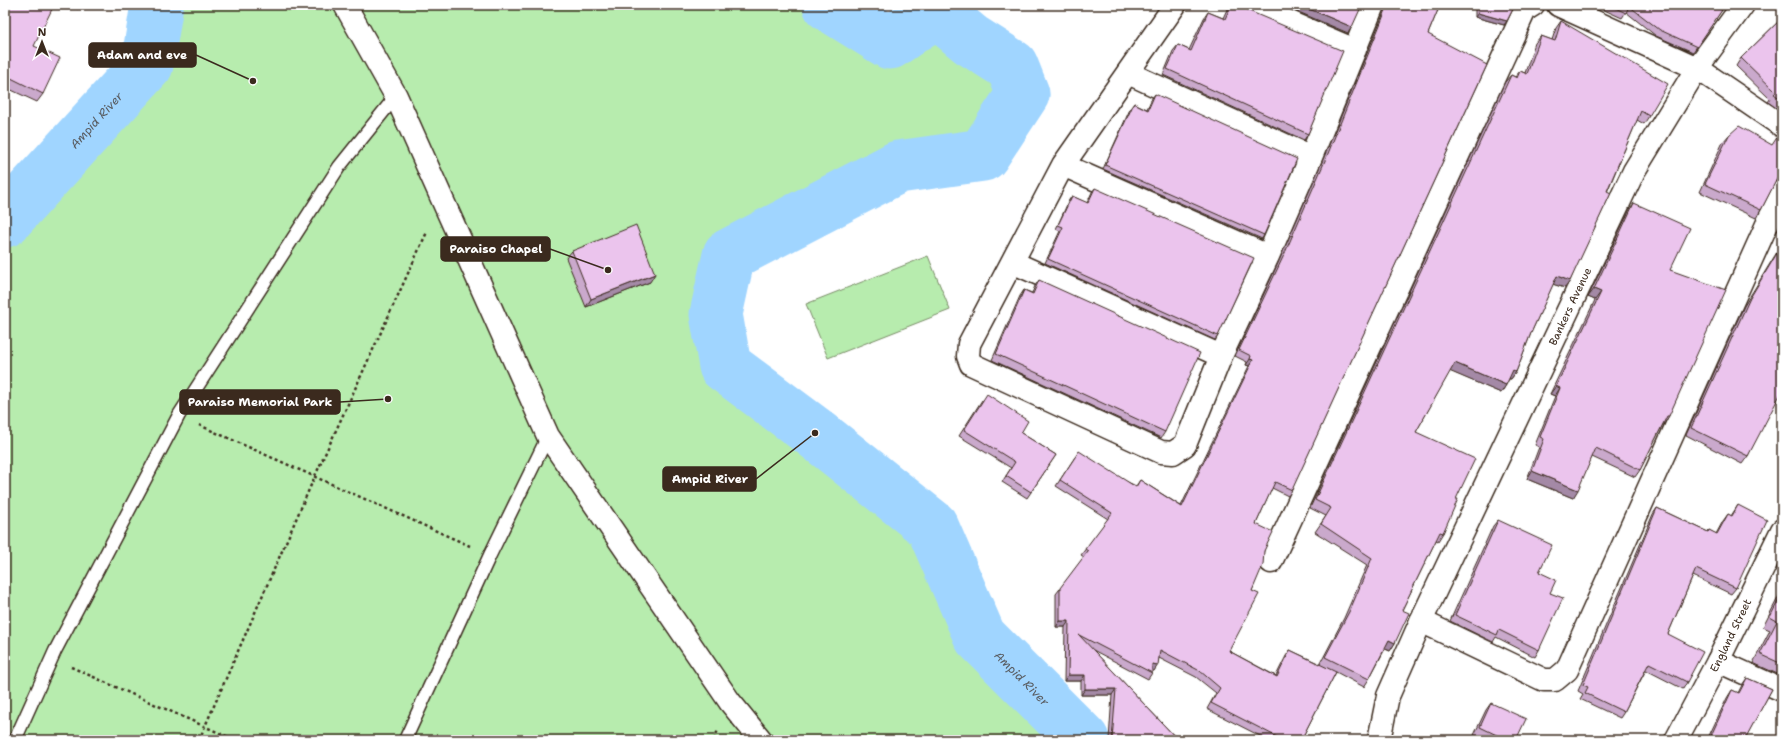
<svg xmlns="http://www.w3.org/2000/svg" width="1787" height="745" viewBox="0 0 1787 745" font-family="'Shantell Sans',sans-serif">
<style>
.green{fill:#b7ecae;stroke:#798b66}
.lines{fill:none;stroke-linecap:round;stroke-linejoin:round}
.river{stroke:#a0d5ff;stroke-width:53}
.lane-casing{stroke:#3b2a1e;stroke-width:15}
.street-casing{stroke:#3b2a1e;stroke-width:25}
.secondary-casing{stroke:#3b2a1e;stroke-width:25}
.path{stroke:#3b2a1e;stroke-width:2.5;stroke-dasharray:3 3;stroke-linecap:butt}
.lane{stroke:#fff;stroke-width:12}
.street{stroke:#fff;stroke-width:22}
.secondary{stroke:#fff;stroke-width:22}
.wall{fill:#caa9cc;stroke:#3b2a1e}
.shaded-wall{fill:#a489a6;stroke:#3b2a1e}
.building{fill:#ebc4ed;stroke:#3b2a1e}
.labels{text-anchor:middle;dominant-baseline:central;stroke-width:3;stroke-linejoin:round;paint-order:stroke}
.street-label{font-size:11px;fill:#3b2a1e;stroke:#fff}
.water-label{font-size:12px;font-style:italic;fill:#595d62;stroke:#fff}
.leader{fill:none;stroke:#3b2a1e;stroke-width:1.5}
.callout-dot{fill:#3b2a1e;stroke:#fff;stroke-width:1.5}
.callout{fill:#3b2a1e;stroke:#3b2a1e;stroke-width:1.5}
.callout-label{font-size:12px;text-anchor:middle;font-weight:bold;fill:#fff}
</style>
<rect width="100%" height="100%" fill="#fff"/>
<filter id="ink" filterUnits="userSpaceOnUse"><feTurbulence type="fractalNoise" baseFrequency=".025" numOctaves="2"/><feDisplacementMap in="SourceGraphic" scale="8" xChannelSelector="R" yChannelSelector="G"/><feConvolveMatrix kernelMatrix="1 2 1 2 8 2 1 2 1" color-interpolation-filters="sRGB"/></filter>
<g filter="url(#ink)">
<path class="green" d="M 157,5 L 829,5 L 890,43 L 936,11 L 971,40 L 1012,66 L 1023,94 L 983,155 L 898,167 L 729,255 L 716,314 L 725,366 L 815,433 L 932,526 L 980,637 L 1083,740 L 5,740 L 5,221 L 147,65 Z
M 928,256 L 950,310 L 828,358 L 806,304 Z"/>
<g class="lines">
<g class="river">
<path id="s1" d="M 829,5 L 890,43 L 936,11 L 971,40 L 1012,66 L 1023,94 L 983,155 L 898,167 L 729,255 L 716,314 L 725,366 L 815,433 L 932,526 L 980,637 L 1083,740"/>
<path id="s2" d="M 5,221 L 147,65 L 157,5"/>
</g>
<g class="lane-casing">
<path id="lane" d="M 15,740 L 55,651 L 179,415 L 339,167 L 396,96
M 405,740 L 490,555 L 548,436"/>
</g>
<g class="street-casing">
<path id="street" d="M 345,5 L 396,96 L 548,436 L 730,702 L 761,740
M 1175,5 L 1063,165 L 969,344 L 968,356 L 971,364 L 1161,452 L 1173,453 L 1185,445 L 1221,356 L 1268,256 L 1311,157 L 1373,5
M 1250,5 L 1355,50
M 1558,5 L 1697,68 L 1782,126
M 1128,73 L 1311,157
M 1063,165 L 1268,256
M 1012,262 L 1221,356
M 1271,562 L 1525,10 L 1533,5
M 1421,621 L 1544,680 L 1555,680 L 1567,670 L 1782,191
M 1718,661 L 1782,690"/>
</g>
<g class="secondary-casing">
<g id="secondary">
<path id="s3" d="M 1379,740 L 1388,696 L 1421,621 L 1634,171 L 1697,68 L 1743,5"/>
<path id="s4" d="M 1676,740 L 1718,661 L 1782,530"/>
</g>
</g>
<path class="path" d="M 199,425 L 470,546
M 71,667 L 235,740
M 199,740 L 315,476 L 427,232
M 714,740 L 718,730"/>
<use href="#lane" class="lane"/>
<use href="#street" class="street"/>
<use href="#secondary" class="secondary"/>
</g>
<path class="wall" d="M 5,5 L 34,46 L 43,94 L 37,102 L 5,87 Z
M 68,5 L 81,5 L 78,9 Z
M 1229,5 L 1244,5 L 1308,134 L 1304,140 L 1163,75 L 1173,51 L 1178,45 L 1189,50 L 1204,18 L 1208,12 L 1223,18 Z
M 1385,5 L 1440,5 L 1428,34 L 1292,490 L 1288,496 L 1272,488 L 1256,524 L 1264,551 L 1252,591 L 1229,651 L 1276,676 L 1286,656 L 1290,650 L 1320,664 L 1344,618 L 1367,565 L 1315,532 L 1326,516 L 1310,508 L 1505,82 L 1511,75 L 1515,77 L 1520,71 L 1525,73 L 1535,43 L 1541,36 L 1552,40 L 1556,28 L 1561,21 L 1649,116 L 1644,124 L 1637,120 L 1570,281 L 1565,288 L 1553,284 L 1531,333 L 1516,372 L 1511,379 L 1509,379 L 1506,385 L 1501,393 L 1450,371 L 1416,432 L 1456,499 L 1443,533 L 1438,541 L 1436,540 L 1402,610 L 1395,643 L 1390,651 L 1385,649 L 1369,679 L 1364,687 L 1336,672 L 1301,740 L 1268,740 L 1207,709 L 1216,693 L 1196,677 L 1159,658 L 1154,671 L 1152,671 L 1152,673 L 1148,679 L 1093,650 L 1178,740 L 1109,740 L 1112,695 L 1081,695 L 1081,681 L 1064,681 L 1065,627 L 1056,627 L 1056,594 L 1084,557 L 1081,555 L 1108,519 L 1056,486 L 1075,457 L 1136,486 L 1140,480 L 1181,506 L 1249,366 L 1246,365 L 1247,362 L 1235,356 L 1279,261 L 1322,162 L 1385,10 Z
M 1475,5 L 1515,5 L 1507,21 L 1504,25 L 1475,17 Z
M 1593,5 L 1674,5 L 1675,6 L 1676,5 L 1713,5 L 1722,10 L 1693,52 L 1656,36 L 1626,12 L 1622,18 Z
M 1782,18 L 1782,112 L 1768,102 L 1770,99 L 1736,66 L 1741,58 Z
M 1155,94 L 1264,235 L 1262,239 L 1103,169 L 1131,107 L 1134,103 L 1147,109 L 1152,98 Z
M 1729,135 L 1780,179 L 1776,180 L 1761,210 L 1756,218 L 1700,192 L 1723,142 Z
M 1095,188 L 1218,336 L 1215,340 L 1045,263 L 1060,231 L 1056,229 L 1069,200 L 1072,196 L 1087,203 L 1092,192 Z
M 1634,203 L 1670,270 L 1669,416 L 1664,424 L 1663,424 L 1640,470 L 1635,477 L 1592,457 L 1573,498 L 1527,479 L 1539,447 L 1535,445 L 1555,396 L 1550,394 L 1595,300 L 1588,297 L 1629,211 Z
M 1782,222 L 1782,230 L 1779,229 Z
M 1782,244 L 1782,378 L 1748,456 L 1742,464 L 1686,435 L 1744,306 Z
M 572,251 L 650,282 L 586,307 L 566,258 Z
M 1039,280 L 1165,432 L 1161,438 L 992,360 L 1020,296 L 1024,290 L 1032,293 L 1035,286 Z
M 982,400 L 1021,433 L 1056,455 L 1027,498 L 1002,482 L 1011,468 L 959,436 Z
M 1738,505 L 1736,588 L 1731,594 L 1693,576 L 1668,634 L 1687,682 L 1683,689 L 1646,670 L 1624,712 L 1620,718 L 1580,699 L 1583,694 L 1578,691 L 1653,514 L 1657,508 L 1708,532 L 1709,530 L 1716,534 L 1723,521 L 1728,514 L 1731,516 Z
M 1498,520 L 1539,572 L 1550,593 L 1539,650 L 1535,657 L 1496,637 L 1493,642 L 1450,621 L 1493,526 Z
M 1782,590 L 1782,676 L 1753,663 L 1770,630 L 1763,627 Z
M 1747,678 L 1772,689 L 1744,740 L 1707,740 L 1727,698 L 1732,690 L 1738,693 L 1742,685 Z
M 1491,703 L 1516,740 L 1485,740 L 1474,735 L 1486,710 Z"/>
<path class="shaded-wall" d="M 1282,5 L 1300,5 L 1352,27 L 1348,33 Z
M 1478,13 L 1507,21 L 1504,25 L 1475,17 Z
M 1780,173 L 1782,173 L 1782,179 L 1780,179 L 1774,181 Z
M 655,274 L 650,282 L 586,307 L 591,299 Z
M 1557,276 L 1570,281 L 1565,288 L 1552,284 Z
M 1594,289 L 1601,292 L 1595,300 L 1588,297 Z
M 1250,359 L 1253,360 L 1249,366 L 1246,365 Z
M 1455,363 L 1506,385 L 1501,393 L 1449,371 Z
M 1513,370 L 1516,372 L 1511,379 L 1507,378 Z
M 1556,386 L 1560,388 L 1555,396 L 1550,394 Z
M 1532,471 L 1578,490 L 1573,498 L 1527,479 Z
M 1060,621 L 1069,621 L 1065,627 L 1056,627 Z
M 1389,640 L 1395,643 L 1390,651 L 1384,648 Z
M 1152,664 L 1158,665 L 1154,671 L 1148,670 Z
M 1068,675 L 1085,675 L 1081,681 L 1064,681 Z
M 1085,689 L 1116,689 L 1112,695 L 1081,695 Z"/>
<path class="building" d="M 5,5 L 54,5 L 34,46 L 60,58 L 43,94 L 5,75 Z
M 1231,5 L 1244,5 L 1244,7 L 1249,11 L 1343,51 L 1308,134 L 1167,69 L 1178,45 L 1191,51 L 1208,12 L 1225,19 Z
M 1300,5 L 1362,5 L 1352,27 Z
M 1388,5 L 1440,5 L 1428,34 L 1487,65 L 1292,490 L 1275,482 L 1256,524 L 1273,532 L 1264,551 L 1263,565 L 1252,591 L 1259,594 L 1229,651 L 1277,677 L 1290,650 L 1336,672 L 1301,740 L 1283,740 L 1211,703 L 1220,688 L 1200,671 L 1160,650 L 1158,665 L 1152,664 L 1152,673 L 1079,635 L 1178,740 L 1112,740 L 1116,689 L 1085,689 L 1085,675 L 1068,675 L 1069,621 L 1060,621 L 1060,588 L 1088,551 L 1085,549 L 1112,513 L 1060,480 L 1079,451 L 1136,487 L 1140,480 L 1182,507 L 1253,360 L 1250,359 L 1251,356 L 1239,350 L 1284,255 L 1327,156 Z
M 1478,5 L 1515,5 L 1507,21 L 1478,13 Z
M 1609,5 L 1674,5 L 1676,6 L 1676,5 L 1713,5 L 1722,10 L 1697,47 L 1660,30 L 1629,6 L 1626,13 Z
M 1782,18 L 1782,100 L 1774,94 L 1776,92 L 1741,58 Z
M 1561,21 L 1668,84 L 1649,116 L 1641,111 L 1607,191 L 1611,193 L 1570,281 L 1557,276 L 1531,333 L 1516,372 L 1513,370 L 1506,385 L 1455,363 L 1416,432 L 1475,459 L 1456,499 L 1458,499 L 1443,533 L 1440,532 L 1402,610 L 1409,613 L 1395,643 L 1389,640 L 1369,679 L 1325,657 L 1350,610 L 1372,558 L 1321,524 L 1331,508 L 1315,500 L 1511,75 L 1517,78 L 1520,71 L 1527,74 L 1541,36 L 1555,41 Z
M 1155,94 L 1297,159 L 1264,235 L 1105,165 L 1134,103 L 1148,110 Z
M 1739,126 L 1772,145 L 1782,130 L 1782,173 L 1780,173 L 1761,210 L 1705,184 L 1729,135 Z
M 1095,188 L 1254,258 L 1218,336 L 1048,259 L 1063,227 L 1058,225 L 1072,196 L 1088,203 Z
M 1634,203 L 1690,228 L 1670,270 L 1726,290 L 1669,416 L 1667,416 L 1640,470 L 1596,448 L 1578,490 L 1532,471 L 1544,439 L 1540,437 L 1560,388 L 1556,386 L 1601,292 L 1594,289 Z
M 636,225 L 655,274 L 591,299 L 572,251 Z
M 1782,245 L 1782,378 L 1779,384 L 1782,386 L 1782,391 L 1748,456 L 1691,428 L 1750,298 Z
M 1039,280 L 1200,353 L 1165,432 L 996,354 L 1024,290 L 1033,294 Z
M 987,394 L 1028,421 L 1021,433 L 1056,455 L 1031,492 L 1006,476 L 1015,462 L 964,430 Z
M 1738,505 L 1767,520 L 1736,588 L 1696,569 L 1668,634 L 1703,652 L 1687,682 L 1649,663 L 1624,712 L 1585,693 L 1588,687 L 1583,685 L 1657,508 L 1708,532 L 1709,530 L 1717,534 L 1728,514 L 1732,516 Z
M 1498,520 L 1552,545 L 1539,572 L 1556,580 L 1550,593 L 1563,598 L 1539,650 L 1499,630 L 1497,635 L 1455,615 Z
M 1782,594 L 1782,664 L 1760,654 L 1777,621 L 1770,617 Z
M 1747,678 L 1772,689 L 1745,739 L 1742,738 L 1741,740 L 1709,740 L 1732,690 L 1739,693 Z
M 1491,703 L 1526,719 L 1516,740 L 1507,740 L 1480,727 Z"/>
</g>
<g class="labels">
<g class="street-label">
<text stroke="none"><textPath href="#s3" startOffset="475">Bankers Avenue</textPath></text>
<text stroke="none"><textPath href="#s4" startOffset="118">England Street</textPath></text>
</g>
<g class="water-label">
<text stroke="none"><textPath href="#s2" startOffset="136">Ampid River</textPath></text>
<text stroke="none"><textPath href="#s1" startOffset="1156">Ampid River</textPath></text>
</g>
</g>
<path class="leader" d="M253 81L196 55M608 270L550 249M388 399L340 402M815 433L756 479"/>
<g class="callout-dot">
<circle cx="253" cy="81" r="4"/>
<circle cx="608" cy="270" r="4"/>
<circle cx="388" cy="399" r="4"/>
<circle cx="815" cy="433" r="4"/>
</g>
<g class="callout">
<rect x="89" y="43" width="107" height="24" rx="4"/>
<rect x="441" y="237" width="109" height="24" rx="4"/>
<rect x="180" y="390" width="160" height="24" rx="4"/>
<rect x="663" y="467" width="93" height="24" rx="4"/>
</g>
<g class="callout-label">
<text x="142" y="59">Adam and eve</text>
<text x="496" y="253">Paraiso Chapel</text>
<text x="260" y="406">Paraiso Memorial Park</text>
<text x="710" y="483">Ampid River</text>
</g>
<rect width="1787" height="745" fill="none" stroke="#fff" stroke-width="20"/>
<rect x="10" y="10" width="1767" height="725" fill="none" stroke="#3b2a1e" stroke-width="1.5" filter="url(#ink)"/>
<g transform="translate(42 42)" stroke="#ffffff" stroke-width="3" paint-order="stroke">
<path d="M0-3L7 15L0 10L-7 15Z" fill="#3b2a1e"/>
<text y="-6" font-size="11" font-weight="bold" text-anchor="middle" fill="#3b2a1e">N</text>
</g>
</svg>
